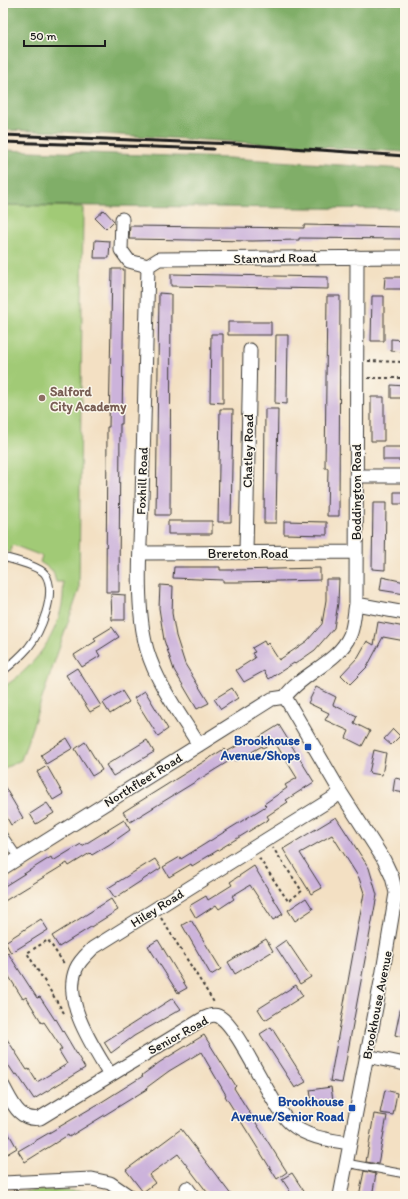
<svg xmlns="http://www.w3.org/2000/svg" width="408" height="1199" viewBox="0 0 408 1199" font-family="Itim,sans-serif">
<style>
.green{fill:#a1ca76;stroke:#5e7349}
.forest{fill:#80ae67;stroke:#4e6542}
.building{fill:#ccb3db}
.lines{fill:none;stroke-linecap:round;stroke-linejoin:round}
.lane-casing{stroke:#3c3935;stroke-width:9}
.street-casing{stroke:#3c3935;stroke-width:15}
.path{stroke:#3c3935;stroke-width:2;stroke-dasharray:3 3;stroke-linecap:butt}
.lane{stroke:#fff;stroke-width:7}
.street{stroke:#fff;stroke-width:13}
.rail{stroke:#1c1c1c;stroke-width:3}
.education-dot{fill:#8d6e63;stroke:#fbf7ec;stroke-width:1.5}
.transit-dot{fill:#1a4fb4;stroke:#fbf7ec;stroke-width:1.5}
.labels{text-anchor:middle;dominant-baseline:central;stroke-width:3;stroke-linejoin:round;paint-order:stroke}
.street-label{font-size:13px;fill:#1c1c1c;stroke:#fbf7ec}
.education-label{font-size:13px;font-weight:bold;fill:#785e54;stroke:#fbf7ec;text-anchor:start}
.transit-label{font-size:13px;font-weight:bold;fill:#164399;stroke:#fbf7ec;text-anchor:end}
</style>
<rect width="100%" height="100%" fill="#fbf7ec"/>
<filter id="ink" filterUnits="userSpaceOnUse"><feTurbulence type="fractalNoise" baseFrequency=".025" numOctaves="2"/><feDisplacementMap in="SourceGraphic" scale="8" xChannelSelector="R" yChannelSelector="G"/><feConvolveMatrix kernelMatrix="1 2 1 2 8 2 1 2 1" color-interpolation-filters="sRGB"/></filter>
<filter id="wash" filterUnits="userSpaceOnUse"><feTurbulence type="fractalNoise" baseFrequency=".012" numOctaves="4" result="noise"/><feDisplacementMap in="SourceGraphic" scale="16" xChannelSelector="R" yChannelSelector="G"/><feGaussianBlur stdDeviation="0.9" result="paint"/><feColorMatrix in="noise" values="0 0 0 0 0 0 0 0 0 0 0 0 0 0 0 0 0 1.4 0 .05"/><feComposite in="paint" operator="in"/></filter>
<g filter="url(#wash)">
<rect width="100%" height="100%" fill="#f3e0c3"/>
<path class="green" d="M 3,205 L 83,207 L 79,590 L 21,760 L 3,769 L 3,687 C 37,667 67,623 63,582 L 56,582 L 53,571 L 40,562 L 42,556 L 13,545 L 10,553 L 3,550 Z
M 57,1190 L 104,1192 L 108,1196 L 3,1196 L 3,1192 Z"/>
<path class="forest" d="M 3,3 L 405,3 L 405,152 L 68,132 L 3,130 Z
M 3,150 L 229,158 L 405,169 L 405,209 L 3,205 Z"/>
<g id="blocks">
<path class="building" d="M 104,210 L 114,221 L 106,229 L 95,218 Z
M 304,225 L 405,227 L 405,239 L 299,238 L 299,240 L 252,241 L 129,239 L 130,226 L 304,228 Z
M 95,240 L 110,241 L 109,258 L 94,258 Z
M 112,269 L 124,269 L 122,424 L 120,424 L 119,592 L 106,592 L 107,427 L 109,427 Z
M 171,274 L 328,277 L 328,289 L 171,286 Z
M 385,277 L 405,277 L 405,289 L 384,289 Z
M 159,293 L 171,294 L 170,515 L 156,515 Z
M 327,296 L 340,296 L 339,516 L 327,516 L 328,468 L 325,468 Z
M 372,296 L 384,296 L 384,341 L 371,341 Z
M 228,322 L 271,322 L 271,335 L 228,335 Z
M 211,334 L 223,334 L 223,403 L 210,402 Z
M 276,335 L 288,335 L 287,404 L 275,403 Z
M 391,339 L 405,340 L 405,352 L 391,351 Z
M 391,385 L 405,386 L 405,398 L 391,398 Z
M 371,397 L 384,397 L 384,441 L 371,441 Z
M 220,409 L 233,409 L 231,522 L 218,522 Z
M 265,409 L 278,409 L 276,523 L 264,523 Z
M 383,447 L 405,447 L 404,460 L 383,460 Z
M 394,492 L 405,492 L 405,504 L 394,504 Z
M 373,503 L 386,503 L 385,570 L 372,569 Z
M 168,521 L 212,521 L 212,534 L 168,534 Z
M 284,521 L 327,522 L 327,535 L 284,534 Z
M 174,567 L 220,567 L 220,570 L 235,570 L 320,568 L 320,580 L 237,582 L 223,582 L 223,580 L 173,578 Z
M 382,577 L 405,582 L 405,594 L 380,590 Z
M 326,579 L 339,579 L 338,603 L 334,628 L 315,650 L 295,664 L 294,663 L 269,679 L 264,671 L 244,682 L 236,670 L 255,658 L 252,653 L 255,652 L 252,648 L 264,641 L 266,645 L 268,643 L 279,660 L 307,641 L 322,624 L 326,600 Z
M 160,585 L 173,586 L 172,613 L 176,636 L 185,664 L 209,703 L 197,709 L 174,670 L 164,640 L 159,608 Z
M 111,594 L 125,595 L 125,620 L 112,620 Z
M 378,622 L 405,627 L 405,641 L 383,637 L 367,667 L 350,684 L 341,675 L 358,657 L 367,641 L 374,645 Z
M 112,627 L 119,637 L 97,651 L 100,656 L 82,667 L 74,655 L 96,641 L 94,638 Z
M 77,668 L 101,706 L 90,712 L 66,675 Z
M 316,687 L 336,697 L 333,705 L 357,716 L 354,723 L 370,731 L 362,746 L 346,738 L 349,731 L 325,720 L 329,713 L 308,703 Z
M 232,688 L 238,698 L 221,709 L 214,699 Z
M 122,691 L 129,702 L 110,714 L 103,703 Z
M 145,691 L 168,729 L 158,736 L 134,698 Z
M 279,725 L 314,782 L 286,800 L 288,802 L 267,816 L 269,819 L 192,866 L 191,864 L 169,877 L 163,867 L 180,857 L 181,859 L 266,806 L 264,804 L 287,788 L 285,785 L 297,778 L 274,741 L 263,748 L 262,746 L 236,761 L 234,758 L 130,822 L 123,812 L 224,749 L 226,752 L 248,740 L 250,743 Z
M 393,729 L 400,736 L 391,745 L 384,739 Z
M 67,738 L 73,748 L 46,764 L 41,755 Z
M 147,740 L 154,752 L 113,776 L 106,765 Z
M 85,742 L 102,770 L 92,776 L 75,749 Z
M 374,750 L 386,753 L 382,775 L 369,773 Z
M 47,766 L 63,794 L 53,800 L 37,772 Z
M 395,778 L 405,780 L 405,793 L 393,791 Z
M 3,784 L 23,818 L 11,825 L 3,811 Z
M 47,803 L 54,813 L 36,824 L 30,814 Z
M 336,817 L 369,868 L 377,895 L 342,1083 L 330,1081 L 364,893 L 359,878 L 332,835 L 300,853 L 322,888 L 311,894 L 283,849 Z
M 124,820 L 130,830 L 110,844 L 92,855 L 90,853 L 69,866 L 67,863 L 3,902 L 3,887 L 51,857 L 53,861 L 81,844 L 82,846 Z
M 155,859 L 161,868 L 115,898 L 108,888 Z
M 254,866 L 283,914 L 273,920 L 250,885 L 232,896 L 234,899 L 219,909 L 216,905 L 196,918 L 189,906 L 206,896 L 208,900 L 232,885 L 230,882 Z
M 306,898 L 313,909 L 295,921 L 288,910 Z
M 111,899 L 118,910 L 59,947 L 52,936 Z
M 41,919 L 48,930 L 11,953 L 5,942 Z
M 191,920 L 221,969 L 211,975 L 182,925 Z
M 266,939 L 273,951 L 235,974 L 228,962 Z
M 158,940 L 187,988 L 178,993 L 148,946 Z
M 286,940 L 311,977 L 300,984 L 276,947 Z
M 8,953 L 37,998 L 40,997 L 55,1020 L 56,1019 L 85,1068 L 34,1099 L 17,1074 L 15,1075 L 3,1057 L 3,1033 L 27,1070 L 29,1069 L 37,1082 L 67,1064 L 59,1051 L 62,1049 L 44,1022 L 42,1023 L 26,997 L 23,999 L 3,967 L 3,957 Z
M 296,985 L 303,996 L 265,1020 L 258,1009 Z
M 173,998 L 181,1009 L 134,1036 L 111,1053 L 104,1042 Z
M 401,1006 L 405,1006 L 405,1038 L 395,1035 Z
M 271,1027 L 306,1082 L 295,1088 L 260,1034 Z
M 204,1035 L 236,1086 L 234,1088 L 287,1172 L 277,1179 L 225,1096 L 226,1095 L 201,1052 L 169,1071 L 146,1088 L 147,1089 L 69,1137 L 68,1135 L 25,1162 L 18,1151 L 100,1103 L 143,1076 L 142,1075 L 160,1062 Z
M 331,1087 L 333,1100 L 312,1103 L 310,1090 Z
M 385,1090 L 397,1093 L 393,1115 L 380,1113 Z
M 374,1114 L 387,1116 L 378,1164 L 366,1162 Z
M 3,1123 L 17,1148 L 7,1154 L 3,1146 Z
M 181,1129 L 232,1196 L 210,1196 L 178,1154 L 149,1175 L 155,1183 L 143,1192 L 126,1170 Z
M 364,1171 L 376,1174 L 372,1196 L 359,1196 Z
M 292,1173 L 307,1196 L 293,1196 L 282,1179 Z"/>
</g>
</g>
<g filter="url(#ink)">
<use href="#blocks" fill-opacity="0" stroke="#3c3935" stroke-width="1"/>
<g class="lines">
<g class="lane-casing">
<path id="lane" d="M 3,557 C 13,560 39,566 45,574 C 58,593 40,633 28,648 C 20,657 12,664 3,671
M 3,835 L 19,858
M 346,1163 L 405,1174"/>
</g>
<g class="street-casing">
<path id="street" d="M 122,219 L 121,250 L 129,261 L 148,266 C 146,344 144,422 142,499 C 140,544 135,607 147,650 C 157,684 180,714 199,745
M 148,266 L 159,259 L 405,257
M 356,476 L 405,476
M 140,553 L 356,552
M 246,553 L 250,350
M 356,604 L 405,613
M 285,697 L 341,793 L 384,860 L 392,877 L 396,893 L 383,971 L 340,1196
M 285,697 C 302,673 338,663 350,635 C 354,626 354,614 356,604 L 357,257
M 3,868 L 272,699 L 285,697
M 367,1056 L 405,1064
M 110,1075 C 94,1048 62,1002 76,969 C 79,961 87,954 93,948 L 341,793
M 3,1086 C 12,1102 19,1122 40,1118 L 201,1020 C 206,1017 213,1014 218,1016 C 238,1024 270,1105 290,1123 C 307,1138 329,1140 350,1143
M 3,1183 L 92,1179 L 110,1183 L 129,1196
M 187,1188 L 193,1196"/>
</g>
<path class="path" d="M 368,361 L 405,362
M 368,378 L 405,378
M 259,858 L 288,901 L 302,891 L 273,848
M 161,918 L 215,1004
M 64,1013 L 27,953 L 48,940 L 65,965"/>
<use href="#lane" class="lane"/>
<use href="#street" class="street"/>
<path class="rail" d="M 3,135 L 234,144 L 405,156
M 3,142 L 213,149"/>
</g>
</g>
<circle class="education-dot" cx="42" cy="398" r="4"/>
<g class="transit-dot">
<rect x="304" y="743" width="8" height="8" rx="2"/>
<rect x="348" y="1104" width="8" height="8" rx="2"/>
</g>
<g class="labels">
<g class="street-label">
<text transform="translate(275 258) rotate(-1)">Stannard Road</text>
<text transform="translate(248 451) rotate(-89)">Chatley Road</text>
<text transform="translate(142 481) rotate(-88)">Foxhill Road</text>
<text transform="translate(356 492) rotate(-90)">Boddington Road</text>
<text x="248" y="553">Brereton Road</text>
<text transform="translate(143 780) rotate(-32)">Northfleet Road</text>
<text transform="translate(157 908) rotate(-32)">Hiley Road</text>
<text transform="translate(377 1005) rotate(-79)">Brookhouse Avenue</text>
<text transform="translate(178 1035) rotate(-29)">Senior Road</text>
</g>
<g class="education-label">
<text x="50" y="391">Salford<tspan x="50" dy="15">City Academy</tspan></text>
</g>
<g class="transit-label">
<text x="300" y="740">Brookhouse<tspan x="300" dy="15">Avenue/Shops</tspan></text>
<text x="344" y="1101">Brookhouse<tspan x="344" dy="15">Avenue/Senior Road</tspan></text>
</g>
</g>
<rect width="408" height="1199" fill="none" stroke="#fbf7ec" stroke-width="16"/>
<path d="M24 40v6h81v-6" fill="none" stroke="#1c1c1c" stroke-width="2"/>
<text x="30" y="40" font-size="12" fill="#1c1c1c" stroke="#fbf7ec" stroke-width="3" paint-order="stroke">50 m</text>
</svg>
